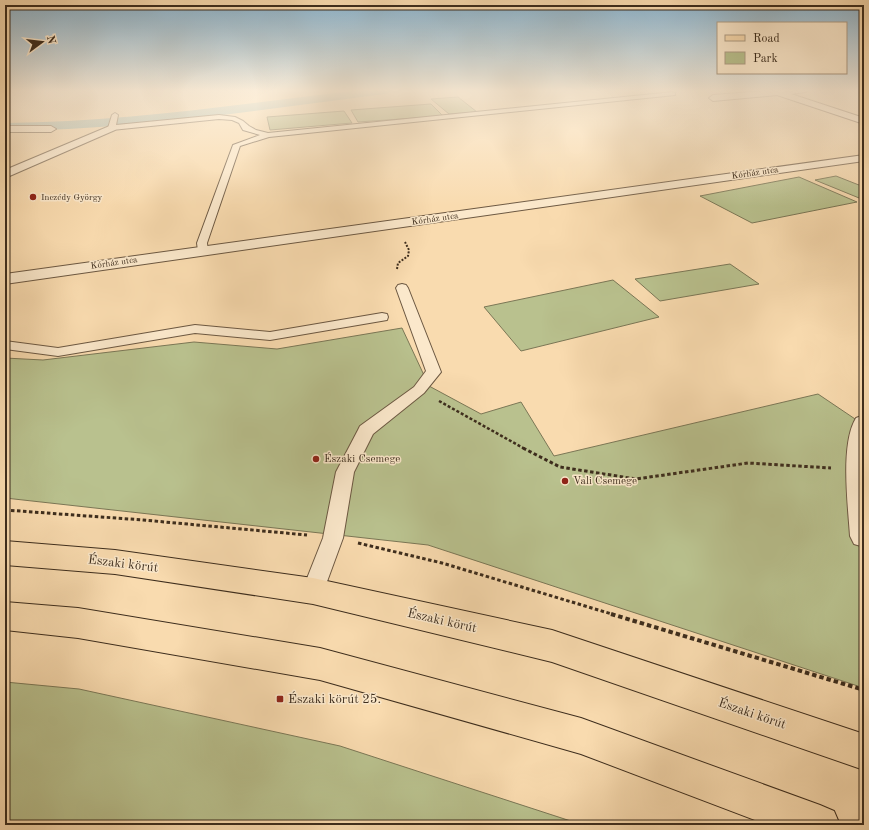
<svg xmlns="http://www.w3.org/2000/svg" width="869" height="830" viewBox="0 0 869 830" font-family="'Old Standard TT',serif">
<style>
.green{fill:#b9c18e;stroke:#7b7756}
.lines{fill:none;stroke-linecap:round;stroke-linejoin:round}
.canal{fill:#9fbab1;fill-rule:evenodd}
.lane-casing{stroke:#6c5842;stroke-width:2}
.street-casing{stroke:#6c5842;stroke-width:2}
.primary-casing{stroke:#3d2d1d;stroke-width:2}
.path-far4{stroke:#3d2d1d;stroke-width:1;stroke-dasharray:1.5 1;stroke-linecap:butt}
.path-far3{stroke:#3d2d1d;stroke-width:2;stroke-dasharray:2 1.5;stroke-linecap:butt}
.path-far2{stroke:#3d2d1d;stroke-width:2.5;stroke-dasharray:3 2;stroke-linecap:butt}
.path-far1{stroke:#3d2d1d;stroke-width:3;stroke-dasharray:3.5 2.5;stroke-linecap:butt}
.path{stroke:#3d2d1d;stroke-width:4;stroke-dasharray:4.5 3;stroke-linecap:butt}
.lane{fill:#fbe8cb;fill-rule:evenodd}
.street{fill:#fbe8cb;fill-rule:evenodd}
.primary{fill:#f9dbaf;fill-rule:evenodd}
.poi-dot{fill:#8f2418;stroke:#fbe8cb;stroke-width:1.5}
.labels{text-anchor:middle;dominant-baseline:central;stroke-width:3;stroke-linejoin:round;paint-order:stroke}
.far-street-label{font-size:9px;fill:#3d2d1d;stroke:#fbe8cb}
.far-poi-label{font-size:9px;fill:#3d2d1d;stroke:#fbe8cb;text-anchor:start}
.poi-label{font-size:11px;fill:#3d2d1d;stroke:#fbe8cb;text-anchor:start}
.near-street-label{font-size:13px;fill:#3d2d1d;stroke:#fbe8cb}
.near-poi-label{font-size:13px;fill:#3d2d1d;stroke:#fbe8cb;text-anchor:start}
</style>
<rect width="100%" height="100%" fill="#f9dbaf"/>
<filter id="stains"><feTurbulence type="fractalNoise" baseFrequency=".005" numOctaves="4"/><feColorMatrix values="0 0 0 0 .2 0 0 0 0 .09 0 0 0 0 .02 0 0 0 .5 -.17"/></filter>
<radialGradient id="worn" r=".72"><stop offset=".6" stop-color="#630" stop-opacity="0"/><stop offset="1" stop-color="#630" stop-opacity=".3"/></radialGradient>
<path class="green" d="M 458,97 L 477,112 L 449,114 L 431,99 Z
M 431,104 L 443,116 L 358,122 L 351,110 Z
M 344,111 L 352,123 L 270,130 L 267,117 Z
M 836,176 L 864,187 L 864,200 L 815,180 Z
M 799,177 L 857,202 L 752,223 L 700,196 Z
M 730,264 L 759,284 L 660,301 L 635,279 Z
M 613,280 L 659,317 L 521,351 L 484,307 Z
M 402,328 L 429,386 L 481,414 L 521,402 L 554,456 L 818,394 L 864,425 L 864,688 L 428,545 L 5,498 L 5,358 L 43,360 L 194,342 L 277,349 Z
M 5,682 L 79,689 L 340,746 L 583,825 L 5,825 Z"/>
<g class="lines">
<path class="canal" d="M 359,90 L 391,90 L 389,93 L 385,94 C 258,110 133,130 5,131 L 5,123 C 124,122 241,104 359,90 Z"/>
<g class="lane-casing">
<path id="lane" d="M 673,92 L 675,93 L 675,95 L 269,137 L 240,146 L 207,243 L 208,251 L 203,254 L 198,251 L 197,243 L 233,145 L 260,135 L 243,130 L 239,123 L 232,120 L 219,119 L 112,130 L 108,128 L 112,115 L 115,113 L 118,115 L 116,125 L 219,115 L 235,117 L 243,121 L 249,126 L 256,130 L 268,133 Z
M 402,284 L 406,285 L 408,288 L 441,372 L 424,393 L 373,434 L 354,472 L 343,538 L 321,598 L 313,601 L 305,598 L 302,591 L 323,538 L 336,472 L 358,430 L 360,426 L 414,387 L 426,371 L 396,288 L 398,285 Z
M 382,313 L 387,314 L 388,317 L 387,320 L 270,340 L 195,333 L 58,356 L 5,349 L 5,341 L 58,348 L 195,325 L 270,332 Z"/>
</g>
<g class="street-casing">
<path id="street" d="M 777,90 L 809,90 L 805,92 L 791,94 L 864,118 L 864,124 L 777,95 L 713,101 L 709,98 L 713,95 Z
M 112,125 L 115,126 L 117,128 L 115,130 L 5,178 L 5,170 Z
M 5,126 L 51,126 L 56,129 L 51,132 L 5,132 Z
M 864,155 L 864,161 L 5,284 L 5,274 Z
M 864,415 L 864,547 L 854,544 L 850,536 C 848,505 840,444 856,418 Z"/>
</g>
<g class="primary-casing">
<path id="primary" d="M 5,541 L 115,550 L 313,578 L 552,630 L 864,734 L 864,770 L 552,662 L 313,604 L 115,574 L 5,565 Z
M 5,602 L 78,608 L 320,648 L 581,718 L 820,805 L 834,811 L 840,825 L 768,825 L 581,754 L 320,680 L 78,638 L 5,630 Z"/>
</g>
<path class="path-far4" d="M 5,91 L 16,90"/>
<path class="path-far3" d="M 397,269 L 398,263 L 408,256 L 409,250 L 405,242"/>
<path class="path-far2" d="M 439,401 L 525,449"/>
<path class="path-far1" d="M 523,448 L 560,467 L 636,479 L 748,463 L 831,468
M 5,510 L 143,520 L 307,535
M 358,543 L 442,563 L 615,615"/>
<path class="path" d="M 611,614 L 864,690"/>
<use href="#lane" class="lane"/>
<use href="#street" class="street"/>
<use href="#primary" class="primary"/>
</g>
<linearGradient id="sky" x2="0" y2="1"><stop stop-color="#8bb6d2"/><stop offset="0.44" stop-color="#fcefdb"/><stop offset="1" stop-color="#fcefdb" stop-opacity="0"/></linearGradient>
<rect width="869" height="206" fill="url(#sky)"/>
<g class="poi-dot">
<circle cx="33" cy="197" r="4"/>
<circle cx="316" cy="459" r="4"/>
<circle cx="565" cy="481" r="4"/>
<rect x="276" y="695" width="8" height="8" rx="2"/>
</g>
<g class="labels">
<g class="far-street-label">
<text transform="translate(755 173) rotate(-8)">Kórház utca</text>
<text transform="translate(435 219) rotate(-8)">Kórház utca</text>
<text transform="translate(114 263) rotate(-8)">Kórház utca</text>
</g>
<g class="far-poi-label">
<text x="41" y="197">Inczédy György</text>
</g>
<g class="poi-label">
<text x="324" y="459">Északi Csemege</text>
<text x="573" y="481">Vali Csemege</text>
</g>
<g class="near-street-label">
<text transform="translate(123 564) rotate(7)">Északi körút</text>
<text transform="translate(442 621) rotate(13)">Északi körút</text>
<text transform="translate(752 714) rotate(19)">Északi körút</text>
</g>
<g class="near-poi-label">
<text x="288" y="699">Északi körút 25.</text>
</g>
</g>
<rect width="869" height="830" fill="none" stroke="#f9dbaf" stroke-width="20"/>
<rect x="6" y="6" width="857" height="818" fill="none" stroke="#3d2d1d" stroke-width="2"/>
<rect x="10" y="10" width="849" height="810" fill="none" stroke="#3d2d1d"/>
<rect x="717" y="22" width="130" height="52" fill="#fbe8cb" stroke="#af9d85"/>
<rect x="725" y="35" width="20" height="6" fill="#f9dbaf" stroke="#af9d85"/>
<text x="753" y="42" font-size="12" fill="#3d2d1d">Road</text>
<rect x="725" y="52" width="20" height="12" fill="#b9c18e" stroke="#af9d85"/>
<text x="753" y="62" font-size="12" fill="#3d2d1d">Park</text>
<g transform="translate(42 42) rotate(75)" stroke="#fbe8cb" stroke-width="3" paint-order="stroke">
<path d="M0-3L7 15L0 10L-7 15Z" fill="#3d2d1d"/>
<text y="-6" font-size="11" font-weight="bold" text-anchor="middle" fill="#3d2d1d">N</text>
</g>
<rect width="100%" height="100%" filter="url(#stains)"/>
<rect width="100%" height="100%" fill="url(#worn)"/>
</svg>
